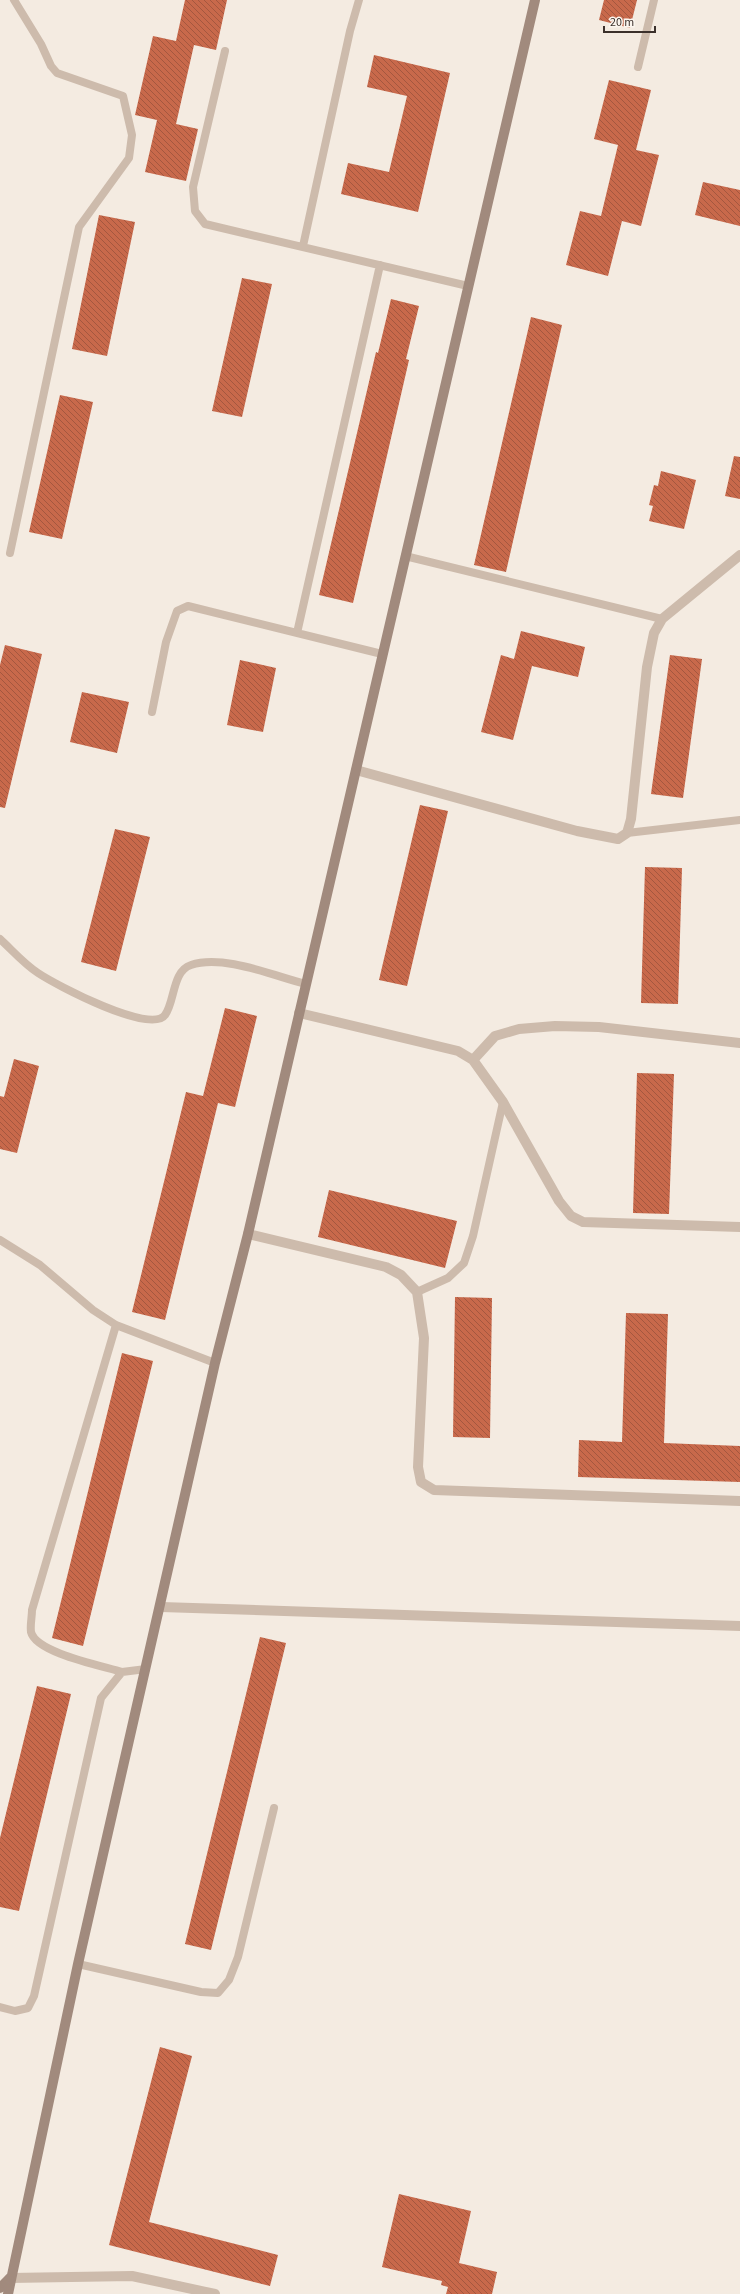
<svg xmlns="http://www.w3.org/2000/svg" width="740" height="2294" viewBox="0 0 740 2294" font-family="'Source Sans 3',sans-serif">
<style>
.building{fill:url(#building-back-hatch)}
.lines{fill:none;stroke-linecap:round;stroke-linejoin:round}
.service{stroke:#cdbbac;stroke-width:8}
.minor{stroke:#cdbbac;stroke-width:10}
.secondary{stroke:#a18a7d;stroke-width:10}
</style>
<defs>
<pattern id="building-back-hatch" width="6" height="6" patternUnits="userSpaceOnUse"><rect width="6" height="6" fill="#c8694b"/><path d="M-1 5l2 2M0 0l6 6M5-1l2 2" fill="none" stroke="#a4573f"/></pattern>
</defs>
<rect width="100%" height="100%" fill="#f4ebe1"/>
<path class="building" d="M 185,0 L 227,0 L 216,50 L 194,45 L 176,124 L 198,129 L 186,181 L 145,172 L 157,120 L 135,115 L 153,36 L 176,41 Z
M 604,0 L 637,0 L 630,28 L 599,20 Z
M 374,55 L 450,73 L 418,212 L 341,194 L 348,163 L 389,172 L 407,96 L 367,87 Z
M 609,80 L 651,90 L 636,150 L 659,155 L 641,226 L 622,221 L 608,276 L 566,265 L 580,211 L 601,216 L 618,145 L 594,139 Z
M 703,182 L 740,190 L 740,226 L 695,215 Z
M 99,215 L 135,222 L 107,356 L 72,349 Z
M 242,278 L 272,284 L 242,417 L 212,411 Z
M 391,299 L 419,306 L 406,359 L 409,360 L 353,603 L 319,595 L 376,352 L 378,353 Z
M 531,317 L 562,325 L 506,572 L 474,565 Z
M 60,395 L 93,402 L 62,539 L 29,532 Z
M 734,456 L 740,457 L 740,499 L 725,496 Z
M 661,471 L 696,480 L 684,529 L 649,521 L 653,506 L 649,505 L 654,485 L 658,486 Z
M 521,631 L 585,647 L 578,677 L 532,666 L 513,740 L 481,732 L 501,655 L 514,659 Z
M 5,645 L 42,654 L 5,808 L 0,807 L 0,665 Z
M 670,655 L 702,659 L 683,798 L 651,794 Z
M 240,660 L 276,668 L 263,732 L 227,725 Z
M 82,692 L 129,702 L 117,753 L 70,742 Z
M 420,805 L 448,811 L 407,986 L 379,980 Z
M 115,829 L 150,837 L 116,971 L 81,962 Z
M 645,867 L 682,868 L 678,1004 L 641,1003 Z
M 225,1008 L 257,1016 L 235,1107 L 218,1103 L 165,1320 L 132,1312 L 186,1092 L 203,1096 Z
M 14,1059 L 39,1066 L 17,1153 L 0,1149 L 0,1096 L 4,1097 Z
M 637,1073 L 674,1074 L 669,1214 L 633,1213 Z
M 329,1190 L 457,1221 L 445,1268 L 318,1237 Z
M 455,1297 L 492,1298 L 490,1438 L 453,1437 Z
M 626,1313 L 668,1314 L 664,1443 L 740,1446 L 740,1482 L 578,1477 L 579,1440 L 622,1442 Z
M 122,1353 L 153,1361 L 83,1646 L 52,1638 Z
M 260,1637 L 286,1643 L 211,1950 L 185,1944 Z
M 37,1686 L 71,1694 L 19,1911 L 0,1907 L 0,1838 Z
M 160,2047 L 192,2056 L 149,2222 L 278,2255 L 270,2286 L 109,2245 Z
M 399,2194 L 471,2211 L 459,2263 L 497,2272 L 492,2294 L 446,2294 L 448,2287 L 441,2285 L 442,2281 L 382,2267 Z"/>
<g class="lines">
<path class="service" d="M 225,51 L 193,187 L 195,211 L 205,224 L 468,286
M 638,67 L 654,0
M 303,246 L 350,31 L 359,0
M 10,553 L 79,227 L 129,158 L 132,135 L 123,96 L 57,73 L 51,66 L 41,44 L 14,0
M 405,556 L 662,619
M 297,633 L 380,265
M 152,712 L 166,642 L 177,611 L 188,606 L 382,654
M 627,833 L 740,820
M 0,939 C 12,950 24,964 38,973 C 56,985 151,1035 165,1015 C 175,1002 172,971 191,965 C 223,954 274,976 306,984
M 0,1240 L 40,1265 L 93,1310 L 116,1325 L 215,1363
M 417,1292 L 448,1278 L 464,1263 L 473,1236 L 503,1102
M 116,1325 L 32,1610 C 32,1617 30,1625 31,1632 C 36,1653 103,1666 122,1672
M 78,1964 L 201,1992 L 218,1993 L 229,1980 L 238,1957 L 274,1808
M 0,2007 L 15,2011 L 28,2008 L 34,1996 L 101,1698 L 122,1672 L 146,1669"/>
<path class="minor" d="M 356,770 L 577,831 L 618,839 L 627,833 L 631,819 L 647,667 L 654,633 L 662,619 L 740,555
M 299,1013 L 458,1051 L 473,1060 L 503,1102 L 559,1201 L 571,1216 L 583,1222 L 740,1227
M 473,1060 L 495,1036 L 519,1029 L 555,1026 L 599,1027 L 740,1043
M 248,1234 L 386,1267 L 401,1275 L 417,1292 L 424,1338 L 418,1467 L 421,1482 L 434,1490 L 740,1501
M 161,1607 L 740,1626
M 10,2278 L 132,2276 L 215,2294"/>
<path class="secondary" d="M 0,2288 L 10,2278
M 8,2294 L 78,1964 L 215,1363 L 248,1234 L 535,0"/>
</g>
<path d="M604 26v6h51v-6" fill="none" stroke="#3b302b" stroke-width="2"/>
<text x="610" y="26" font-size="12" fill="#3b302b" stroke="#fbf5ee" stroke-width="3" paint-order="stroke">20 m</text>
</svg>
